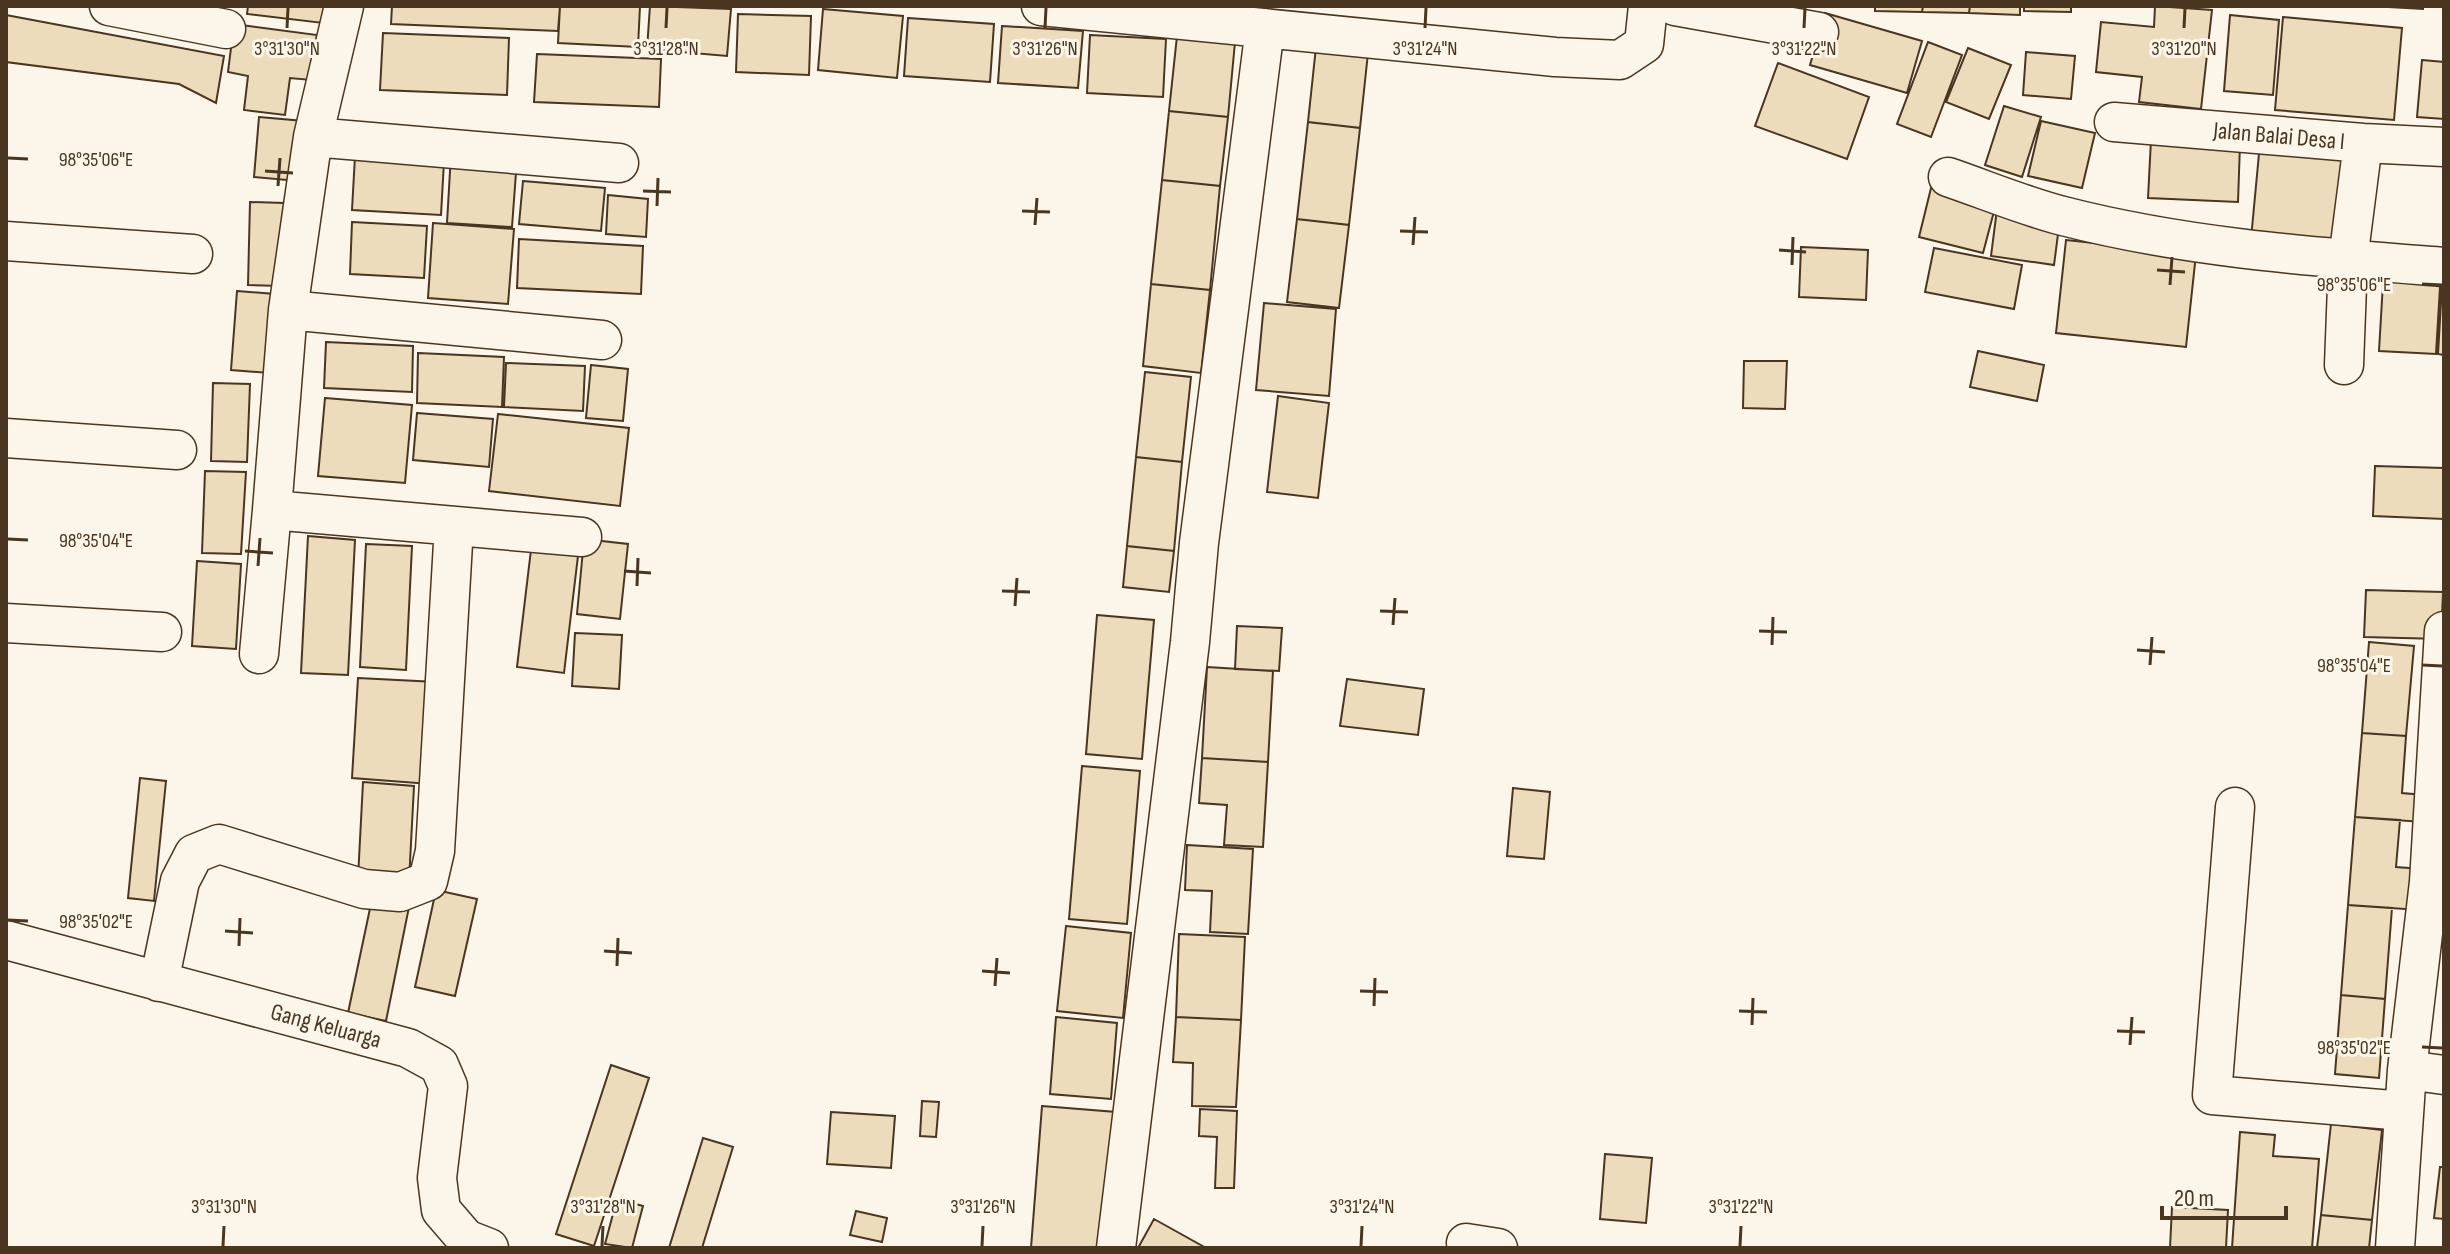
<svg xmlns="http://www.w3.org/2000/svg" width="2450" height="1254" viewBox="0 0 2450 1254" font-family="'Sofia Sans Condensed',sans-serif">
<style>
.building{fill:#ecdcbc;stroke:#4a3520;stroke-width:2}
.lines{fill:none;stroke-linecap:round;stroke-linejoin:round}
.minor-casing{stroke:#4a3520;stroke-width:41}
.minor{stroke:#fbf6e9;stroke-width:38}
.ticks{fill:none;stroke:#4a3520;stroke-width:3}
.labels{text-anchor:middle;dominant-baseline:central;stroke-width:6;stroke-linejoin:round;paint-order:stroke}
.street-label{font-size:24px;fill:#4a3520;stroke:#fbf6e9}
.ticks-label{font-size:20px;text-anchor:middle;fill:#4a3520;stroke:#fbf6e9;stroke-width:6;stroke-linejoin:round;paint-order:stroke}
</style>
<rect width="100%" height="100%" fill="#fbf6e9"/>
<path class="building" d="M 248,6 L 325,6 L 323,23 L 247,14 Z
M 392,6 L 560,6 L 558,31 L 391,24 Z
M 560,6 L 640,6 L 638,47 L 558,43 Z
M 650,6 L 731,9 L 727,56 L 647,49 Z
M 1875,6 L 1923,6 L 1922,12 L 1875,11 Z
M 1923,6 L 1970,6 L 1969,13 L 1922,12 Z
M 1970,6 L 2020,6 L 2020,15 L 1969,13 Z
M 2024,6 L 2071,6 L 2071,12 L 2024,11 Z
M 2155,6 L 2212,10 L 2201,109 L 2139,102 L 2142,77 L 2096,72 L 2101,22 L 2154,27 Z
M 2370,6 L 2423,6 L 2423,9 Z
M 823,9 L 903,16 L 897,78 L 818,70 Z
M 1825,13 L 1922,41 L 1907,93 L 1810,65 Z
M 738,14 L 811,16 L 809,75 L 736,72 Z
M 6,15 L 224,56 L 216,103 L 179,84 L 6,62 Z
M 2230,15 L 2279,20 L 2273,95 L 2224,91 Z
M 2283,17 L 2402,28 L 2394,120 L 2275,110 Z
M 908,18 L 994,24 L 990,82 L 904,76 Z
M 234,24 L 317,35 L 311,80 L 290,78 L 285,115 L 244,110 L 248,76 L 228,72 Z
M 1002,26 L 1083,31 L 1078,88 L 998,83 Z
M 383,33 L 509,38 L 507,95 L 380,90 Z
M 1090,35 L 1166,39 L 1163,97 L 1087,93 Z
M 1177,36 L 1235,42 L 1228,117 L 1169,111 Z
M 1928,42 L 1962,55 L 1931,137 L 1897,124 Z
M 1316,47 L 1368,53 L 1360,128 L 1308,122 Z
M 1968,48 L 2011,65 L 1989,119 L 1946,102 Z
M 2026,52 L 2075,56 L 2071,99 L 2023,95 Z
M 537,54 L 661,59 L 659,107 L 534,102 Z
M 2422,60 L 2444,62 L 2444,119 L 2417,117 Z
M 1778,63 L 1869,97 L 1847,159 L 1755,126 Z
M 2004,106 L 2041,117 L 2022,177 L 1985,165 Z
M 1169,111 L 1228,117 L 1220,186 L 1162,180 Z
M 259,117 L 304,121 L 298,181 L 254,177 Z
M 2041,121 L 2095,133 L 2082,188 L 2028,176 Z
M 1308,122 L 1360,128 L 1349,225 L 1297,219 Z
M 2151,140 L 2240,144 L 2238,202 L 2148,198 Z
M 2260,143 L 2351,151 L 2342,248 L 2251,239 Z
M 451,154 L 517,159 L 512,227 L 447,223 Z
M 355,156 L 444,161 L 441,215 L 352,210 Z
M 1162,180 L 1220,186 L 1210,290 L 1151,284 Z
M 523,181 L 605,188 L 601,231 L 519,224 Z
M 1932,184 L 1997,200 L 1983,253 L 1919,237 Z
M 608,195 L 648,199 L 646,237 L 606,234 Z
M 250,202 L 284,203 L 282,286 L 248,285 Z
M 1997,209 L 2060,219 L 2054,265 L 1991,256 Z
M 1297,219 L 1349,225 L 1339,308 L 1287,302 Z
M 352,222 L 427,226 L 424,278 L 350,274 Z
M 433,223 L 514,229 L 508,304 L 428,298 Z
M 519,239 L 643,246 L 641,294 L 517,288 Z
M 2066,240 L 2196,254 L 2186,347 L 2056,333 Z
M 1801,247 L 1868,250 L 1866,300 L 1799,297 Z
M 1934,248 L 2022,265 L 2014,309 L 1925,292 Z
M 2384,266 L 2441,270 L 2436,354 L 2379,351 Z
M 1151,284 L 1210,290 L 1201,373 L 1143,366 Z
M 2442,285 L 2444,285 L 2444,355 L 2438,354 Z
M 237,291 L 275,294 L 269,373 L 231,370 Z
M 1264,303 L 1336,309 L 1329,396 L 1256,390 Z
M 326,342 L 413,346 L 412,392 L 324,388 Z
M 1978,351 L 2044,365 L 2037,401 L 1970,387 Z
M 418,353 L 504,357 L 502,407 L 417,403 Z
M 1744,361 L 1787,361 L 1785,409 L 1743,408 Z
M 506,363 L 585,366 L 583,411 L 504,407 Z
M 591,365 L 628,369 L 623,421 L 586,418 Z
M 1145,372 L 1191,377 L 1182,462 L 1136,457 Z
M 213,383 L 250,384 L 247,462 L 211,461 Z
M 1278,396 L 1329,403 L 1318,498 L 1267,492 Z
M 325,398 L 412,405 L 405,483 L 318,476 Z
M 417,413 L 493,419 L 489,467 L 413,460 Z
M 498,414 L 629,428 L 620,506 L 489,491 Z
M 1136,457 L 1182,462 L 1174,551 L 1127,546 Z
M 2375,466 L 2444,468 L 2444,519 L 2373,516 Z
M 205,471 L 246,472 L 241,554 L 202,553 Z
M 533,533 L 580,539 L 564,673 L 517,667 Z
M 308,536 L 355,540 L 348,675 L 301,673 Z
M 584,539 L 628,544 L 620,619 L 577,614 Z
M 366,544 L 412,546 L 406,670 L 360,667 Z
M 1127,546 L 1174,551 L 1169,592 L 1123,587 Z
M 197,561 L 241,564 L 236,649 L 192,646 Z
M 2366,590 L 2443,592 L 2441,639 L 2364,637 Z
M 1097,615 L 1154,620 L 1142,759 L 1086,754 Z
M 1237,626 L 1282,628 L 1279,671 L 1235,669 Z
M 575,633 L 622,635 L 619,689 L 572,686 Z
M 2369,642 L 2414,646 L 2406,736 L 2362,733 Z
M 1207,667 L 1273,671 L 1268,762 L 1202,758 Z
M 358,678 L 436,682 L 430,784 L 352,778 Z
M 1347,679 L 1424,689 L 1418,735 L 1340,726 Z
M 2362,733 L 2406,736 L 2402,793 L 2424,795 L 2422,822 L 2355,817 Z
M 1202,758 L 1268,762 L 1263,847 L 1224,845 L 1227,805 L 1199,803 Z
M 1082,766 L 1140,771 L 1127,924 L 1069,919 Z
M 140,778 L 166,781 L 154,901 L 128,898 Z
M 363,782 L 414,786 L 409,881 L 358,878 Z
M 1513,788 L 1550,792 L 1544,859 L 1507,856 Z
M 2355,817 L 2400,820 L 2396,867 L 2422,869 L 2419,910 L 2348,905 Z
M 1187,845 L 1253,849 L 1248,934 L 1210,932 L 1212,891 L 1185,890 Z
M 436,890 L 477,899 L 455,996 L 415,987 Z
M 372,899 L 409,907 L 386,1021 L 348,1013 Z
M 2348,905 L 2392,908 L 2385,999 L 2341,995 Z
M 1066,926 L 1131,933 L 1123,1018 L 1057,1011 Z
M 1179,934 L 1245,937 L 1241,1020 L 1176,1017 Z
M 2341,995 L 2385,999 L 2379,1078 L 2335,1074 Z
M 1056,1017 L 1117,1023 L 1111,1099 L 1050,1094 Z
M 1176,1017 L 1241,1020 L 1236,1107 L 1192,1106 L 1193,1063 L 1173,1062 Z
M 611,1065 L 649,1078 L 594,1246 L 556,1234 Z
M 922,1101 L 939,1102 L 936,1137 L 920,1136 Z
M 1042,1106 L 1116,1112 L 1106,1248 L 1031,1248 Z
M 1200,1109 L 1237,1111 L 1234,1188 L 1215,1188 L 1217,1137 L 1199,1136 Z
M 831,1112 L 895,1116 L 891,1168 L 827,1164 Z
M 2331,1124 L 2382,1130 L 2372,1220 L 2321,1215 Z
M 2240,1132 L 2275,1135 L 2273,1156 L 2319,1159 L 2312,1248 L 2232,1248 Z
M 703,1138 L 733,1147 L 702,1248 L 669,1248 Z
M 1605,1154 L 1652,1158 L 1646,1223 L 1600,1219 Z
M 2440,1167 L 2444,1167 L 2444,1219 L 2434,1218 Z
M 617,1199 L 643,1206 L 632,1248 L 605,1244 Z
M 2172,1207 L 2228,1210 L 2226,1248 L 2170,1248 Z
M 856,1211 L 887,1218 L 882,1242 L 850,1235 Z
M 2321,1215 L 2372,1220 L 2369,1248 L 2317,1248 Z
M 1154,1219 L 1206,1248 L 1138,1248 Z"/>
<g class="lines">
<g class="minor-casing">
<path id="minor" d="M 109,6 L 226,29
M 344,6 L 313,137 L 288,310 L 272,510 L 582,537
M 1041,6 L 1555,57 L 1620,60 L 1644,44 L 1648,6
M 1675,6 L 1819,32
M 2114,122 L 2363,143 L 2444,147
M 313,137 L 619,163
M 1948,177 C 1986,190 2024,206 2063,216 C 2187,248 2317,257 2444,267
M 6,241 L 193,254
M 288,310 L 602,340
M 2344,365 L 2348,260 L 2363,143
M 6,438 L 177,450
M 6,623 L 162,632
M 259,654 L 272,510
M 2235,807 L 2212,1095 L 2404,1111
M 6,940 L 408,1048 L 439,1065 L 448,1086 L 437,1178 L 441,1210 L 466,1239 L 489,1248
M 159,982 L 180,881 L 194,854 L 219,844 L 364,889 L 400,892 L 428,881 L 435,851 L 454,526
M 2407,1070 L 2444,1075
M 1466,1243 L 1498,1248
M 1116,1248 L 1190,642 L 1199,543 L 1265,28
M 2395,1248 L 2407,1070 L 2429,882 L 2444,631"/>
</g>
<use href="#minor" class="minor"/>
</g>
<path class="ticks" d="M 287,28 L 288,8M 666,28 L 667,8M 1045,28 L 1046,8M 1425,28 L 1426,8M 1804,28 L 1805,8M 2184,28 L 2185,8M 8,158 L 28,159M 265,171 L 293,173M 278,186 L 280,158M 643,191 L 671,192M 657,206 L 658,178M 1022,211 L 1050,212M 1035,225 L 1037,198M 1400,231 L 1428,232M 1413,245 L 1415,217M 1779,250 L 1806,252M 1792,265 L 1793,237M 2157,270 L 2185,272M 2422,284 L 2442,285M 2170,285 L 2172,257M 8,539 L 28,540M 245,551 L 273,553M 258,566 L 260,538M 624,571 L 651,573M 637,586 L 638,558M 1002,591 L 1030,592M 1015,606 L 1017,578M 1380,611 L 1408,612M 1393,625 L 1395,598M 1759,631 L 1787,632M 1772,645 L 1773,617M 2137,650 L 2165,652M 2150,665 L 2152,637M 2422,665 L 2442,666M 8,920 L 28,921M 225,931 L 253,933M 239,946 L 240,918M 604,951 L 632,953M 617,966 L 618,938M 982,971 L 1010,973M 995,986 L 997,958M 1360,991 L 1388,992M 1374,1006 L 1375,978M 1739,1011 L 1767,1012M 1752,1025 L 1753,998M 2117,1031 L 2145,1032M 2130,1045 L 2132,1017M 2422,1047 L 2442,1048M 223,1246 L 224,1226M 602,1246 L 603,1226M 982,1246 L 983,1226M 1361,1246 L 1362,1226M 1740,1246 L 1741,1226"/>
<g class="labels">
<g class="street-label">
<text transform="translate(2279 136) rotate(5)">Jalan Balai Desa I</text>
<text transform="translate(326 1026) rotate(15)">Gang Keluarga</text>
</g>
</g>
<g class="ticks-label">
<text x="287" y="55">3°31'30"N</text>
<text x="666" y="55">3°31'28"N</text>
<text x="1045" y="55">3°31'26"N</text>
<text x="1425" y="55">3°31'24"N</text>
<text x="1804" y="55">3°31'22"N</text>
<text x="2184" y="55">3°31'20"N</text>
<text x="96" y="166">98°35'06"E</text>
<text x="2354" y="291">98°35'06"E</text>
<text x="96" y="547">98°35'04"E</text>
<text x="2354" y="672">98°35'04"E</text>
<text x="96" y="928">98°35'02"E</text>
<text x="2354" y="1054">98°35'02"E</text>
<text x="224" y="1213">3°31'30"N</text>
<text x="603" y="1213">3°31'28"N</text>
<text x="983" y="1213">3°31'26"N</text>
<text x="1362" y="1213">3°31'24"N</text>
<text x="1741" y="1213">3°31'22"N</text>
</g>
<rect width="2450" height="1254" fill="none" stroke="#4a3520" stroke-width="16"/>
<path d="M2162 1206v12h124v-12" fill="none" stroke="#4a3520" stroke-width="4"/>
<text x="2174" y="1206" font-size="24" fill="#4a3520" stroke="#fbf6e9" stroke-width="6" paint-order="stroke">20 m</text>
</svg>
